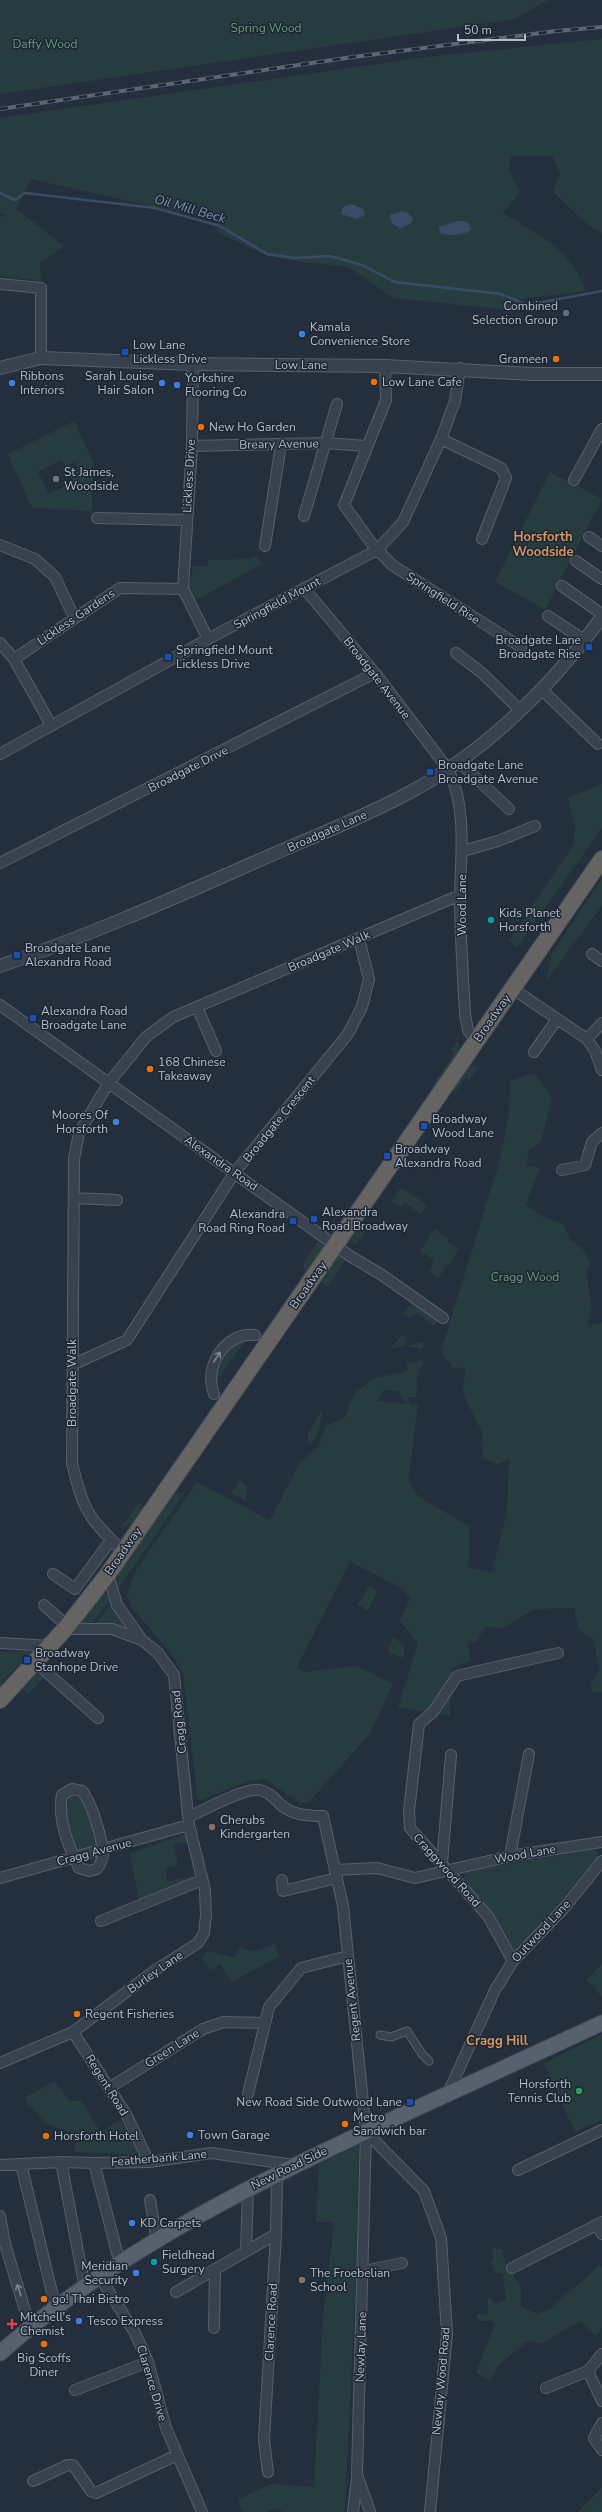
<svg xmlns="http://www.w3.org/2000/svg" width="602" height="2512" viewBox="0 0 602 2512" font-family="'Nunito Sans',sans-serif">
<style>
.green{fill:#263c3f;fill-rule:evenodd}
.water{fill:#394c67}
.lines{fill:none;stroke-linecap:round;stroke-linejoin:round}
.stream{stroke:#394c67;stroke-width:2.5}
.pedestrian-casing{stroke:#565f6c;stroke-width:9}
.minor-casing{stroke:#565f6c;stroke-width:12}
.tertiary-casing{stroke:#565f6c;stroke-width:14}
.primary-casing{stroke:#414a57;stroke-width:17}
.trunk-casing{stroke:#434c59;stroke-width:18}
.pedestrian{stroke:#38414e;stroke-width:7}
.minor{stroke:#38414e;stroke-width:10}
.tertiary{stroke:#38414e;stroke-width:12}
.primary{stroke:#56606e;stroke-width:15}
.trunk{stroke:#656462;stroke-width:16}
.rail-casing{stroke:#5a6575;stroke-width:4}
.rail{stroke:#1d2633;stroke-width:2.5;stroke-dasharray:8;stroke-linecap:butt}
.oneway{stroke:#7c8592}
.service-dot{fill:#5c6f8a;stroke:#1d2633;stroke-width:1.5}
.shop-dot{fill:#3f7fe0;stroke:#1d2633;stroke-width:1.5}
.transit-dot{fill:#1a4fb4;stroke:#1d2633;stroke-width:1.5}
.food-dot{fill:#e8710a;stroke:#1d2633;stroke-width:1.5}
.worship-dot{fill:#6b7280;stroke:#1d2633;stroke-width:1.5}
.culture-dot{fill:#0f9aa8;stroke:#1d2633;stroke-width:1.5}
.education-dot{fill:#8d6e63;stroke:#1d2633;stroke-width:1.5}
.leisure-dot{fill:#2e9e5b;stroke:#1d2633;stroke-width:1.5}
.health-dot{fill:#e0444e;stroke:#1d2633;stroke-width:1.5}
.labels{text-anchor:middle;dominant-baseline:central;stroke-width:3;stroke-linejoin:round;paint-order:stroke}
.park-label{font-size:12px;fill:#6b9a76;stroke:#1d2633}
.poi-label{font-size:12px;fill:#b4bcc9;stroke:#1d2633;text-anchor:start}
.street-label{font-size:12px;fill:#b4bcc9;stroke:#1d2633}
.water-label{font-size:13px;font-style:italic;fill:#7c92b1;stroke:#1d2633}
.neighbourhood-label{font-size:13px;font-weight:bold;fill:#d59563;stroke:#1d2633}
</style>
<rect width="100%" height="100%" fill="#242f3e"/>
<path class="green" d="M 0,0 L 546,0 L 547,1 L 515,19 L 0,94 Z
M 602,39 L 602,233 L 588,225 L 553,192 L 560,174 L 552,156 L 511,156 L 509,171 L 520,193 L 503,213 C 540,236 570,248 586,291 L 520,299 L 520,311 L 393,298 L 355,271 L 342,266 L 301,262 L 265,255 L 217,232 L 217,221 L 31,179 L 16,209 L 64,246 L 40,263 L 41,281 L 0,276 L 0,217 L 6,215 L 0,212 L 0,118 L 426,57 Z
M 74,421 L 93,461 L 92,511 L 32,508 L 8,454 ZM 62,460 L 66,467 L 75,462 L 79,471 L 70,475 L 73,482 L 49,494 L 38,472 Z
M 550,472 L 602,499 L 545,610 L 495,582 Z
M 256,555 L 262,564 L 194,601 L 189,591 L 193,566 L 207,566 L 208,560 L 249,559 Z
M 602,784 L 602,828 L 517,947 L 509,940 L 574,844 L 575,827 L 568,798 Z
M 602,878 L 602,906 L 546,981 L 552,953 Z
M 457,1042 L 459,1044 L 456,1057 L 439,1084 L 432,1086 L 454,1053 L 451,1049 Z
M 474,1066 L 478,1068 L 469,1081 L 465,1078 L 453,1096 L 453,1088 L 467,1067 Z
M 534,1073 L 552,1098 L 541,1142 L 529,1150 L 526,1165 L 539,1168 L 526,1205 L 540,1215 L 563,1224 L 570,1240 L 582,1248 L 591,1264 L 586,1271 L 592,1309 L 588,1325 L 602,1323 L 602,1692 L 592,1693 L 590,1684 L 600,1670 L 593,1638 L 579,1630 L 574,1608 L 535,1609 L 502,1629 L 485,1626 L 477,1642 L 468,1644 L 470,1661 L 452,1668 L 450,1716 L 398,1707 L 418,1643 L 400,1621 L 410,1599 L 403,1589 L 350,1562 L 297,1667 L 304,1672 L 357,1666 L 393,1684 L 369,1735 L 308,1803 L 299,1803 L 265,1779 L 249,1781 L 198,1801 L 183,1675 L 171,1653 L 132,1608 L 127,1595 L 136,1570 L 197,1482 L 270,1520 L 300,1462 L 318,1447 L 326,1426 L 345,1417 L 355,1393 L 374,1378 L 405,1372 L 408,1369 L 406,1363 L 423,1360 L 424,1364 L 418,1370 L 416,1397 L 408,1397 L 410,1404 L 418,1405 L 408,1481 L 419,1497 L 469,1526 L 469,1555 L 467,1567 L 492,1572 L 507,1513 L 509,1460 L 496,1464 L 483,1458 L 482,1432 L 463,1394 L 465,1369 L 452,1367 L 441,1351 L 499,1163 L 509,1114 L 510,1081 ZM 384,1390 L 398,1391 L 406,1404 L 377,1401 Z
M 401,1187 L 427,1205 L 421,1214 L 405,1203 L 401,1207 L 391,1201 Z
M 369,1225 L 356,1245 L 350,1241 L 356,1229 Z
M 435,1229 L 449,1239 L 448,1242 L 459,1250 L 438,1278 L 429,1272 L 434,1260 L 420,1251 Z
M 318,1241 L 325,1248 L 309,1270 L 303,1273 L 306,1268 L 302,1265 Z
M 339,1256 L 346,1260 L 327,1287 L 321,1281 L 321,1277 L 335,1257 Z
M 412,1303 L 437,1321 L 434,1326 L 416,1312 L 410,1318 L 403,1313 Z
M 402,1334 L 407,1338 L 404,1346 L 424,1342 L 423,1349 L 407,1346 L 391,1348 Z
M 248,1337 L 213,1386 L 219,1360 L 225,1355 L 225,1349 Z
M 321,1411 L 323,1412 L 317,1436 L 311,1444 L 308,1444 L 307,1435 Z
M 240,1481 L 247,1486 L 246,1501 L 231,1493 Z
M 185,1492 L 119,1588 C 110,1568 160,1512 172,1494 Z
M 139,1502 L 144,1506 C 142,1518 131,1524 120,1528 Z
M 370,1585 L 378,1592 L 367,1611 L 358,1604 Z
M 103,1593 L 109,1595 L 110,1600 L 90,1625 L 82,1624 L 83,1618 Z
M 111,1604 L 127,1628 L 124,1630 L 94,1626 Z
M 393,1637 L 405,1646 L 403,1658 L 388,1652 Z
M 29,1651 L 31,1654 L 29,1658 L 27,1656 L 1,1683 L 3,1688 L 0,1690 L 0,1652 Z
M 36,1674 L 44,1678 L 28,1694 L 22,1688 Z
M 73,1793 L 80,1794 L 85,1801 L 99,1847 L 76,1852 L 62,1807 L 65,1798 Z
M 186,1834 L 188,1842 L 174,1844 L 178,1865 L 165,1868 L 167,1881 L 194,1877 L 194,1881 L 139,1900 L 130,1853 Z
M 596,1849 L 598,1858 L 561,1902 L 514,1950 L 493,1912 L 464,1879 L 465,1871 Z
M 275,1944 L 279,1956 L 232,1982 L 220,1964 L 211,1970 L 201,1958 L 209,1951 L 235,1958 L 239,1947 L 252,1952 Z
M 602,1964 L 602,1997 L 586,1980 Z
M 602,2034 L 602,2120 L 575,2132 L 544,2063 Z
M 54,2081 L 70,2101 L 81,2101 L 101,2132 L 120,2120 L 139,2150 L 137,2155 L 75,2152 L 76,2135 L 46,2124 L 24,2098 Z
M 359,2145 L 356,2274 L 345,2512 L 283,2512 L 277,2508 L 266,2512 L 242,2512 L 238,2500 L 270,2484 L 314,2487 L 323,2319 L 334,2222 L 316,2222 L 319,2164 Z
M 494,2248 L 502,2250 L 506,2266 L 521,2287 L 521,2307 L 538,2314 L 551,2308 L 600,2265 L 602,2268 L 602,2327 L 596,2336 L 580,2321 L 543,2343 L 527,2341 L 497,2367 L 491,2382 L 476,2372 L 495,2325 L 492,2321 L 479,2321 L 476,2315 L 488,2314 L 488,2299 L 491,2298 L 493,2303 L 500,2303 L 506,2298 L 502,2274 L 495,2273 L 491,2263 L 494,2258 L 492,2250 Z
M 602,2487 L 602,2512 L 578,2512 Z"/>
<path class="water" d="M 351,204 L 363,209 L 365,215 L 357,219 L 341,214 L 343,207 Z
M 402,211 L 408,213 L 413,218 L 411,223 L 401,228 L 392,224 L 390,215 Z
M 458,221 L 467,222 L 472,229 C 464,236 450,236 440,233 L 439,227 Z"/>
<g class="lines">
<path class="stream" d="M 0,193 L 15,200 L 25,193 L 155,208 L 220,226 L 267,254 L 295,258 L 330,256 L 362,265 L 395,282 L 501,294 L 527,305 L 602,291"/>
<g class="pedestrian-casing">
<path id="pedestrian" d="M 380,2035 L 391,2037 L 407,2031 L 422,2054 L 429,2061"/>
</g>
<g class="minor-casing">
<path id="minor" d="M 0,284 L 41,288 L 41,358
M 385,366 L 386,400 L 344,505 L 372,544 L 392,565 L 521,647
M 441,439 L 501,468 L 506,478 L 482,539
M 192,446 L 325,443 L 366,446
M 574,480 L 602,429
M 304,516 L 337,404
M 97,518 L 187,520
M 589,537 L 602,546
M 0,545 L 35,559 L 55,577 L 74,617
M 265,546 L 281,445
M 576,561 L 602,579
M 562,586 L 602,614
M 304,588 L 375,673 L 448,769 C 467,807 461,853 460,895 C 460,934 463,974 465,1014 L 468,1030 L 476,1041
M 183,589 L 192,446 L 193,364
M 548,616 L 584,640
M 0,643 L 14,659 L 51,725
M 456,653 L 482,673 L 520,710
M 14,659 L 120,588 L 183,589 L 208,639
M 542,690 L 598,744
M 0,754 L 208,639 L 377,550 L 403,522 L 441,439 L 455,401 L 460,368
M 459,762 L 509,809
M 463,851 L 498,841 L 535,826
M 0,863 L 375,673
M 592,954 L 602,961
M 513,989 L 587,1039 L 595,1051 L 602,1070
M 0,1005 L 350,1256 L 382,1275 L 443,1318
M 197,1007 L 216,1051
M 587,1039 L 602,1023
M 534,1052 L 557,1019
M 562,1170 L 585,1165 L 592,1142 L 602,1133
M 74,1198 L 117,1200
M 72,1365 L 127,1340 L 235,1172 L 348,1034 L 362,1007 L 369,979 L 359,939
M 214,1394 C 203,1367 225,1332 255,1335
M 123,1551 C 88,1518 83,1510 72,1463 L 74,1159 L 79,1133 L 108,1084 L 146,1037 L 173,1017 L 460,895
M 53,1574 L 75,1589 L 111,1540
M 108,1574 L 117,1605 L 142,1640
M 44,1605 L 67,1626
M 0,1643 L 50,1646
M 35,1662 L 98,1718
M 72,1789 L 82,1791 C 92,1803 100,1833 103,1849 C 104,1857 101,1863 97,1869 L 89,1871 L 79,1868 C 69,1848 57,1817 62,1795 Z
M 189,1817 C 203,1810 246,1787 260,1790 C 269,1792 274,1798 280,1804 C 291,1815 308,1816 323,1816 L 343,1906 L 366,2132 L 357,2474 L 370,2512
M 510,1856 L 529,1754
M 442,1863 L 451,1755
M 336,1870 L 377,1868 L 415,1878 L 510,1856 L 602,1842
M 0,1878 L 189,1825
M 282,1880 L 283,1891 L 337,1878
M 101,1921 L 202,1880
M 513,1961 L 488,1916 L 410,1828 L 409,1811 L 419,1724 L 433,1712 L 457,1676 L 558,1653
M 73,2032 L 126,2114 L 149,2162
M 0,2063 L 73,2032 L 154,1971 L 198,1943 L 204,1933 L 206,1915 L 205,1890 L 189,1825 L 174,1675 L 158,1653 L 142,1640 L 112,1629 L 65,1629
M 109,2088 L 203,2029 L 224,2022 L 264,2023
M 448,2093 L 495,1990 L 513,1961 L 565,1907 L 602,1861
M 248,2094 L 269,2007 L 301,1968 L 348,1956
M 366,2132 L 424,2191 L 441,2238 L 447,2334 L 430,2512
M 61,2162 L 85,2288
M 94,2163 L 120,2264
M 21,2164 L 56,2309
M 0,2165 L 61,2162 L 94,2163 L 149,2162 L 211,2153 L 294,2165
M 518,2170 L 602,2130
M 150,2200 L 157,2241
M 0,2216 L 5,2244 L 30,2327
M 597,2225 L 602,2234
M 246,2251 L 248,2188
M 512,2268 L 602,2222
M 364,2271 L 402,2263
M 100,2277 L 135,2333 L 148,2362 L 166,2428 L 202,2512
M 176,2292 L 276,2234
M 214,2328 L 215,2269
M 588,2371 L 602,2401
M 546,2388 L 588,2371 L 602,2354
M 75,2390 L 148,2362
M 602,2423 L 594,2438 L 602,2450
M 268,2472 L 264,2440 L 276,2234 L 277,2173
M 33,2481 L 68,2465 L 73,2465 L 91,2491 L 96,2493 L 177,2455
M 353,2512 L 357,2478"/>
</g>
<g class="tertiary-casing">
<path id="tertiary" d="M 0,368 L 41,358 L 193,364 L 385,366 L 533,374 L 602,374
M 0,966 C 84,937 163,903 244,867 C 293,845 345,825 393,801 C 477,760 548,691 602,617"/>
</g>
<g class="primary-casing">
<path id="primary" d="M 0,2353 C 118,2249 262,2179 404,2114 C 470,2084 536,2053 602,2023"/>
</g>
<g class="trunk-casing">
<path id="trunk" d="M 0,1700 L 65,1629 L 108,1574 L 602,859"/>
</g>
<use href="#pedestrian" class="pedestrian"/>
<use href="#minor" class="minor"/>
<use href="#tertiary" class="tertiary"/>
<use href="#primary" class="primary"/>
<use href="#trunk" class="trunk"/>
<g class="rail-casing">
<path id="rail" d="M 0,109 L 353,57 L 556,31 L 602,27"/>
</g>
<use href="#rail" class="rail"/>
</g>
<defs><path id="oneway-shaft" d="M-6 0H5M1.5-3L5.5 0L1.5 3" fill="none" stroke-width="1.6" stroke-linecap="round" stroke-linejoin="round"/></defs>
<g class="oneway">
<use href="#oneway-shaft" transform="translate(217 1357) rotate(-56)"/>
<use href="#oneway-shaft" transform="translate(19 2290) rotate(-107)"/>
</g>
<circle class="service-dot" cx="566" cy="313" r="4"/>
<g class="shop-dot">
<circle cx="302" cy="334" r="4"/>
<circle cx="12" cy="383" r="4"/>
<circle cx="162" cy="383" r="4"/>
<circle cx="177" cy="385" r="4"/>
<circle cx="116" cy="1122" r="4"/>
<circle cx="190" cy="2135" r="4"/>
<circle cx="132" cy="2223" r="4"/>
<circle cx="136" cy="2273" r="4"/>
<circle cx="79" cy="2321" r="4"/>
</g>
<g class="transit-dot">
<rect x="121" y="348" width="8" height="8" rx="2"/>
<rect x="585" y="643" width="8" height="8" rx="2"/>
<rect x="164" y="653" width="8" height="8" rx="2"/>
<rect x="426" y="768" width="8" height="8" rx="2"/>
<rect x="13" y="951" width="8" height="8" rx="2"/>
<rect x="29" y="1014" width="8" height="8" rx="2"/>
<rect x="420" y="1122" width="8" height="8" rx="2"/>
<rect x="383" y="1152" width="8" height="8" rx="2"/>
<rect x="310" y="1215" width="8" height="8" rx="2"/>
<rect x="289" y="1217" width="8" height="8" rx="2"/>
<rect x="23" y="1656" width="8" height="8" rx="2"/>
<rect x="406" y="2098" width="8" height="8" rx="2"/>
</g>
<g class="food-dot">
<circle cx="556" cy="359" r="4"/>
<circle cx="374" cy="382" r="4"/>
<circle cx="201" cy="427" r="4"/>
<circle cx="150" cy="1069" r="4"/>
<circle cx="77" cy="2014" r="4"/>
<circle cx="345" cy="2124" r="4"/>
<circle cx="46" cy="2136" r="4"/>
<circle cx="44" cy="2299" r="4"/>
<circle cx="44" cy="2344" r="4"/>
</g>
<circle class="worship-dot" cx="56" cy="479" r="4"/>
<g class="culture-dot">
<circle cx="491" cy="920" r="4"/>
<circle cx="154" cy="2262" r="4"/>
</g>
<g class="education-dot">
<circle cx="212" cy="1827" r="4"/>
<circle cx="302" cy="2280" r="4"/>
</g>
<circle class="leisure-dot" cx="579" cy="2091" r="4"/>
<path class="health-dot" d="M10 2318h4v4h4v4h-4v4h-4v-4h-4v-4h4z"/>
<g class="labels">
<g class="park-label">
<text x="266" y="28">Spring Wood</text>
<text x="45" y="44">Daffy Wood</text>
<text x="525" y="1277">Cragg Wood</text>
</g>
<g class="poi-label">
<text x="558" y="306" text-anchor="end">Combined<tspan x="558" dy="14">Selection Group</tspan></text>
<text x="310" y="327">Kamala<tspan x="310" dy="14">Convenience Store</tspan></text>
<text x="133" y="345">Low Lane<tspan x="133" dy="14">Lickless Drive</tspan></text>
<text x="548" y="359" text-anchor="end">Grameen</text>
<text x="20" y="376">Ribbons<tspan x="20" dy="14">Interiors</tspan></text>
<text x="154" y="376" text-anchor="end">Sarah Louise<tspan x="154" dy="14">Hair Salon</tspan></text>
<text x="185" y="378">Yorkshire<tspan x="185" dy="14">Flooring Co</tspan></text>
<text x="382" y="382">Low Lane Cafe</text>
<text x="209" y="427">New Ho Garden</text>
<text x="64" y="472">St James,<tspan x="64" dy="14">Woodside</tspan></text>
<text x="581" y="640" text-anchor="end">Broadgate Lane<tspan x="581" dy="14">Broadgate Rise</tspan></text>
<text x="176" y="650">Springfield Mount<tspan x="176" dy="14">Lickless Drive</tspan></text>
<text x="438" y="765">Broadgate Lane<tspan x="438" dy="14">Broadgate Avenue</tspan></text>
<text x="499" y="913">Kids Planet<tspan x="499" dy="14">Horsforth</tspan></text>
<text x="25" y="948">Broadgate Lane<tspan x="25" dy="14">Alexandra Road</tspan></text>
<text x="41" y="1011">Alexandra Road<tspan x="41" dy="14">Broadgate Lane</tspan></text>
<text x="158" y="1062">168 Chinese<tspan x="158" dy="14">Takeaway</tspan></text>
<text x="108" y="1115" text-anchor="end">Moores Of<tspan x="108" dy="14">Horsforth</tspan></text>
<text x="432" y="1119">Broadway<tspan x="432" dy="14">Wood Lane</tspan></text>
<text x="395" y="1149">Broadway<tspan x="395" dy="14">Alexandra Road</tspan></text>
<text x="322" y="1212">Alexandra<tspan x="322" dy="14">Road Broadway</tspan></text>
<text x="285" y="1214" text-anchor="end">Alexandra<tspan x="285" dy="14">Road Ring Road</tspan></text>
<text x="35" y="1653">Broadway<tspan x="35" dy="14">Stanhope Drive</tspan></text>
<text x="220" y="1820">Cherubs<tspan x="220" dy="14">Kindergarten</tspan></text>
<text x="85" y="2014">Regent Fisheries</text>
<text x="571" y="2084" text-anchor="end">Horsforth<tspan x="571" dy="14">Tennis Club</tspan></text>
<text x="402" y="2102" text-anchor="end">New Road Side Outwood Lane</text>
<text x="353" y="2117">Metro<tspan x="353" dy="14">Sandwich bar</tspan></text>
<text x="198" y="2135">Town Garage</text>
<text x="54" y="2136">Horsforth Hotel</text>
<text x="140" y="2223">KD Carpets</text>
<text x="162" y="2255">Fieldhead<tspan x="162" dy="14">Surgery</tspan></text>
<text x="128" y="2266" text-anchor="end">Meridian<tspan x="128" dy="14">Security</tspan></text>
<text x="310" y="2273">The Froebelian<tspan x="310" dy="14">School</tspan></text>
<text x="52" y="2299">go! Thai Bistro</text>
<text x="20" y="2317">Mitchell's<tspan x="20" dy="14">Chemist</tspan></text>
<text x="87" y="2321">Tesco Express</text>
<text x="44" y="2358" text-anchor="middle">Big Scoffs<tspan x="44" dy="14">Diner</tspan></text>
</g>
<g class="street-label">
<text x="301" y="365">Low Lane</text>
<text transform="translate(279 444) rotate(-1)">Breary Avenue</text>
<text transform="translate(189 476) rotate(-87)">Lickless Drive</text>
<text transform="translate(443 598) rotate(33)">Springfield Rise</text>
<text transform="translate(277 603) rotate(-28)">Springfield Mount</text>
<text transform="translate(76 617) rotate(-34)">Lickless Gardens</text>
<text transform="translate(377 678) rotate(52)">Broadgate Avenue</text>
<text transform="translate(188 769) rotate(-27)">Broadgate Drive</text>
<text transform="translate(327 831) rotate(-24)">Broadgate Lane</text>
<text transform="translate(462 905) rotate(-90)">Wood Lane</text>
<text transform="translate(329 951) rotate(-23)">Broadgate Walk</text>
<text transform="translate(492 1018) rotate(-55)">Broadway</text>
<text transform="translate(279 1119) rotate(-51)">Broadgate Crescent</text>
<text transform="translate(221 1163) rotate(35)">Alexandra Road</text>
<text transform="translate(308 1285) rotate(-55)">Broadway</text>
<text transform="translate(72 1383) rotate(-90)">Broadgate Walk</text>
<text transform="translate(123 1551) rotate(-55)">Broadway</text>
<text transform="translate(179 1722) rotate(-96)">Cragg Road</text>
<text transform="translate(94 1852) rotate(-15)">Cragg Avenue</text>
<text transform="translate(525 1854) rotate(-10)">Wood Lane</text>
<text transform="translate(447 1870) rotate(48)">Craggwood Road</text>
<text transform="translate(541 1931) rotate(-47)">Outwood Lane</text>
<text transform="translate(155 1972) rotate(-35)">Burley Lane</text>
<text transform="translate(352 2000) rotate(-96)">Regent Avenue</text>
<text transform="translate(172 2048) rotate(-32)">Green Lane</text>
<text transform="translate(107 2085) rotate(58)">Regent Road</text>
<text transform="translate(159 2158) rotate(-5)">Featherbank Lane</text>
<text transform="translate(289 2168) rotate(-26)">New Road Side</text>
<text transform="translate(271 2322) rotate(-87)">Clarence Road</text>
<text transform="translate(361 2347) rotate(-88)">Newlay Lane</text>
<text transform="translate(441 2381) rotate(-85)">Newlay Wood Road</text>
<text transform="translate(152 2383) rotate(73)">Clarence Drive</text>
</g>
<g class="water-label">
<text transform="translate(190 209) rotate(16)">Oil Mill Beck</text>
</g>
<g class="neighbourhood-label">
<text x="543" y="537">Horsforth<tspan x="543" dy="15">Woodside</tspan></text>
<text x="497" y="2041">Cragg Hill</text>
</g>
</g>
<path d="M458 34v6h67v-6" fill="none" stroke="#b4bcc9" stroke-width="2"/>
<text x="464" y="34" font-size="12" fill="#b4bcc9" stroke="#1d2633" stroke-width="3" paint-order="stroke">50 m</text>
</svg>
